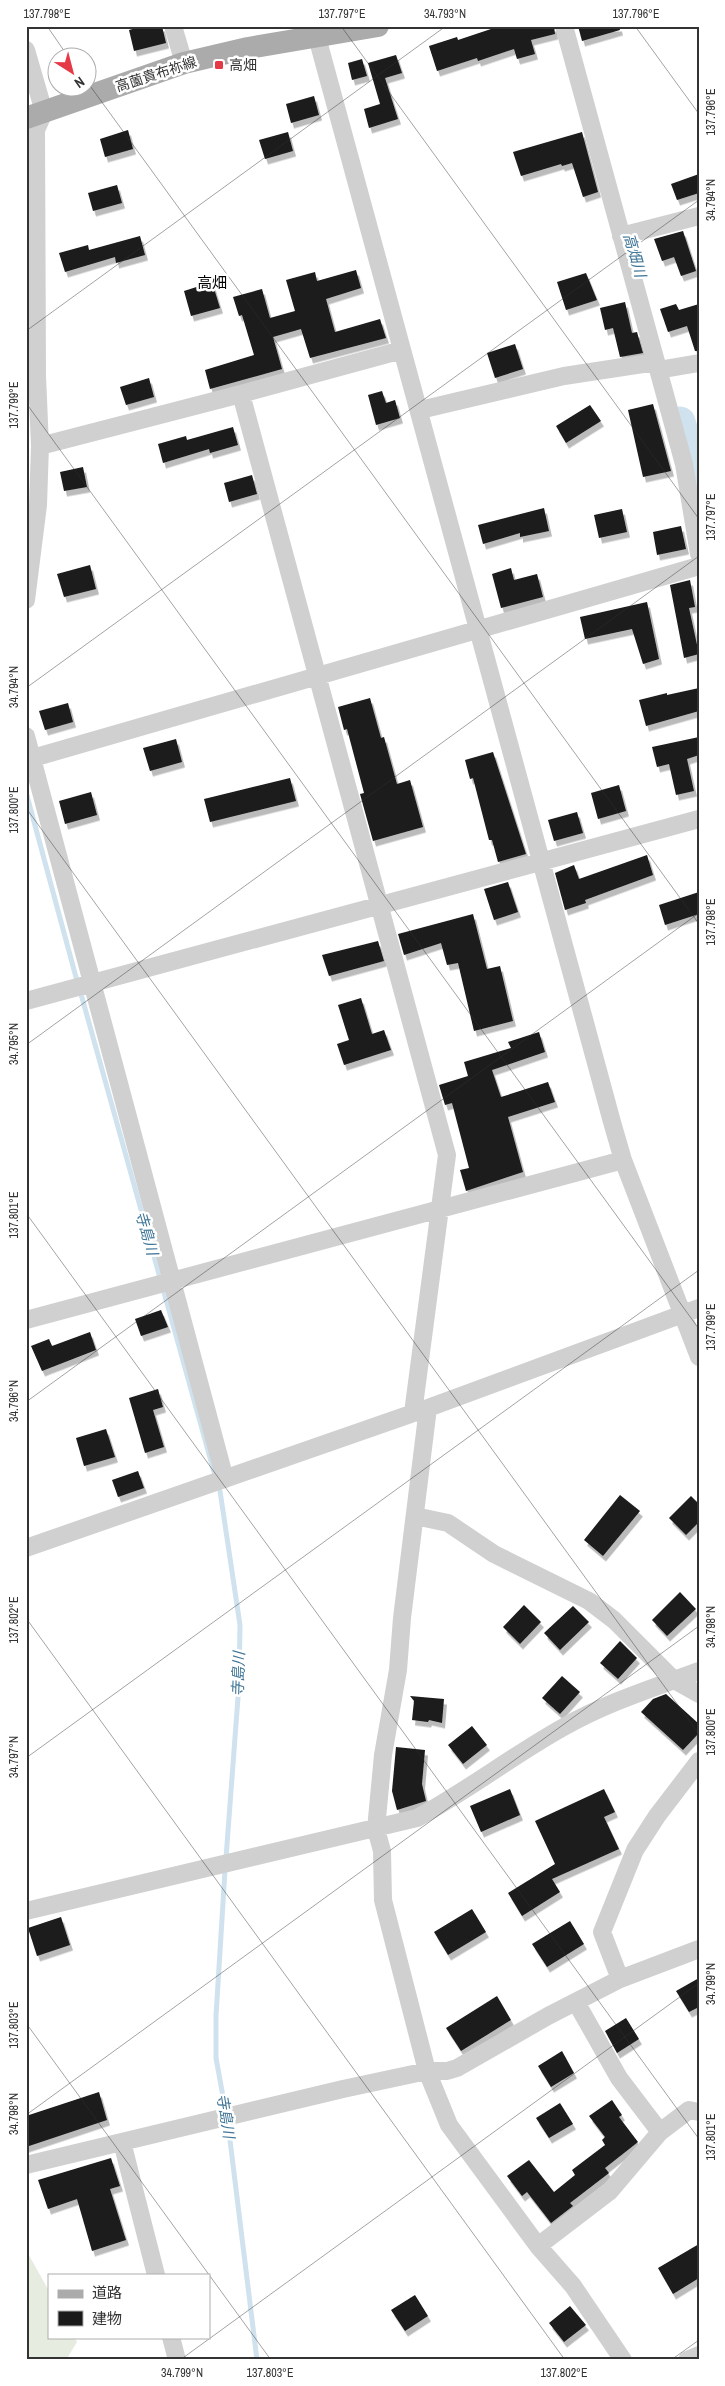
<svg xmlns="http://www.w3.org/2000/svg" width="725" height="2386" viewBox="0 0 725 2386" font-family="'Archivo Narrow','Noto Sans JP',sans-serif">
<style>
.green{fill:#e6ecdf}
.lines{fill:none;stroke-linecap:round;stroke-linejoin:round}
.stream{stroke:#cfe2ee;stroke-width:5}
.river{stroke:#cfe2ee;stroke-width:31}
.building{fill:#1a1a1a;filter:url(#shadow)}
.minor{stroke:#d0d0d0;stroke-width:18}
.major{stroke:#ababab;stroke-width:22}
.ticks{fill:none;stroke:#333;stroke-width:1;stroke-opacity:0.45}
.poi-dot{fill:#e63946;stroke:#fff;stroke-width:2}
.labels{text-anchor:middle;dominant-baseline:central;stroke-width:5;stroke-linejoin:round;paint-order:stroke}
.poi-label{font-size:14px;fill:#333;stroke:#fff;text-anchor:start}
.street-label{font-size:14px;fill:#333;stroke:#fff}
.water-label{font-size:15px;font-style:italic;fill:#3f7597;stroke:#fff}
.neighbourhood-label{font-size:15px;fill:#000;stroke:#fff}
.neatline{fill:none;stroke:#333;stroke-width:2}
.ticks-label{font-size:12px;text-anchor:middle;fill:#333}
</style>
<defs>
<filter id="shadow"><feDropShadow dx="3" dy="5.5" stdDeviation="0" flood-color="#0004"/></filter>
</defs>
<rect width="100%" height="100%" fill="#fff"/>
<path class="green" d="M 26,2250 L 49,2291 L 49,2337 L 74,2337 L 77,2342 L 66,2360 L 26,2360 Z"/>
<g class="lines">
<path class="stream" d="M 26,792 L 77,981
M 81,994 L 214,1472
M 220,1491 L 240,1625 L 239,1684 L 226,1858
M 225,1870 L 216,2016 L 216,2058 L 228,2124 L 257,2360"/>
<path class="river" d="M 680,422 L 699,483"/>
</g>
<path class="building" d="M 143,26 L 162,26 L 166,43 L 134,51 L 129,30 Z
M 500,26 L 554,26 L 555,34 L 531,40 L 535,54 L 517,59 L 514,49 L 478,61 L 477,58 L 437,71 L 429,46 L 457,37 L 458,40 Z
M 578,26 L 619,26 L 620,30 L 582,41 Z
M 396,55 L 402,73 L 385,78 L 398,119 L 369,128 L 364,109 L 380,104 L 368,63 Z
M 362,59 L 367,76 L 352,80 L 348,63 Z
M 314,96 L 319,115 L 291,123 L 286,104 Z
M 128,130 L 133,149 L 105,157 L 100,139 Z
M 288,132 L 293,151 L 265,159 L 259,140 Z
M 582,132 L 598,192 L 583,197 L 572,163 L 562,166 L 561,164 L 521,176 L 513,152 Z
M 699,174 L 699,193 L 677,200 L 671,184 Z
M 117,185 L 122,203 L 93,211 L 88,193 Z
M 683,231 L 696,271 L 681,276 L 674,257 L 662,261 L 654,239 Z
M 140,236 L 145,255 L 116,263 L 115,257 L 65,272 L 59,253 L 88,245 L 89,250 Z
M 356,270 L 361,288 L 326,299 L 335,332 L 380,319 L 386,338 L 310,358 L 301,329 L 273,337 L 282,369 L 210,389 L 205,370 L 254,355 L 242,315 L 239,316 L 233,297 L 262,289 L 270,318 L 295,311 L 286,280 L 315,272 L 317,281 Z
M 586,273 L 597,300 L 566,310 L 557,282 Z
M 212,282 L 220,308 L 191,316 L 184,291 Z
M 625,302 L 632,333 L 637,332 L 643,353 L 620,357 L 613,328 L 605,330 L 600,308 Z
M 676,304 L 679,310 L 699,304 L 699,351 L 695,351 L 687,326 L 668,332 L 660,309 Z
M 515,344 L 523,369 L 495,378 L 487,353 Z
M 149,378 L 154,397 L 126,405 L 120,387 Z
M 382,391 L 386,403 L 395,400 L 400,418 L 376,425 L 368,395 Z
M 653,404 L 671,471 L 643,477 L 628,410 Z
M 590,405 L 601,421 L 566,443 L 556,426 Z
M 233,427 L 238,445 L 210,453 L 209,449 L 163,463 L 158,444 L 186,436 L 187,440 Z
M 83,467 L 87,487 L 64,491 L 60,472 Z
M 252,475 L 257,494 L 229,502 L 224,483 Z
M 544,508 L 549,531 L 520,537 L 520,533 L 483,544 L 478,525 Z
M 622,509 L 627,532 L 599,538 L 594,515 Z
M 681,526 L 686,549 L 657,555 L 653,532 Z
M 90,565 L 96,589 L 64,597 L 57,574 Z
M 511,568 L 514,580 L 537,574 L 543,597 L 501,608 L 492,574 Z
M 690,580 L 695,607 L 689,608 L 699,654 L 684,658 L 670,585 Z
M 647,602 L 659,659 L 643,664 L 632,629 L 585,639 L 580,617 Z
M 699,688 L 699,711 L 646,726 L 639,700 L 667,693 L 667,695 Z
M 370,698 L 381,738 L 384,737 L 397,784 L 410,780 L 423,827 L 373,841 L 360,794 L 364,793 L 347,729 L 344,730 L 338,707 Z
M 68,703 L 73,722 L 45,730 L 39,711 Z
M 699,737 L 699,755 L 687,759 L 694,791 L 676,795 L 669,764 L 657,767 L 652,747 Z
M 176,739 L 182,762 L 150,771 L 143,748 Z
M 493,752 L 526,854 L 498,862 L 492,840 L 489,840 L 473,778 L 470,779 L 465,760 Z
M 290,778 L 296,801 L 210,822 L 204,799 Z
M 619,785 L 626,811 L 598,819 L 591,793 Z
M 91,792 L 97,815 L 65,824 L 59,801 Z
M 577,812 L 583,833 L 554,841 L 548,820 Z
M 647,855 L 653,875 L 585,900 L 586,903 L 565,910 L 555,873 L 574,865 L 579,879 Z
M 508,882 L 518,912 L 494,920 L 484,889 Z
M 699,892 L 699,914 L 665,925 L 659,905 Z
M 473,914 L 487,969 L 500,966 L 513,1021 L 474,1031 L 458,963 L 447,965 L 441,943 L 404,955 L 398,934 Z
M 378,941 L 384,961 L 329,976 L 322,955 Z
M 361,998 L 372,1034 L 384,1030 L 391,1050 L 344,1065 L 337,1044 L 349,1040 L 338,1005 Z
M 539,1032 L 545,1052 L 492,1070 L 501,1097 L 548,1082 L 555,1102 L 508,1117 L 523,1172 L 466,1191 L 460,1170 L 469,1168 L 452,1103 L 445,1105 L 439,1085 L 468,1076 L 464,1062 L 511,1048 L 508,1042 Z
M 161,1310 L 168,1327 L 141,1336 L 135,1319 Z
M 90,1332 L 96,1350 L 42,1371 L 31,1346 L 49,1339 L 52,1346 Z
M 158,1389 L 163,1407 L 153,1410 L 164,1447 L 145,1453 L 129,1398 Z
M 106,1429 L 115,1457 L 84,1466 L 76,1438 Z
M 138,1471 L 144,1488 L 118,1497 L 112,1480 Z
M 620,1495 L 640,1511 L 603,1556 L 584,1540 Z
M 691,1496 L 699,1504 L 699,1522 L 686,1535 L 669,1518 Z
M 680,1592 L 696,1609 L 667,1636 L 652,1620 Z
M 524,1605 L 541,1622 L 520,1644 L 503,1627 Z
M 573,1606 L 589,1622 L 560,1650 L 544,1633 Z
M 620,1641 L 637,1658 L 618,1679 L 600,1663 Z
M 562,1676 L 580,1692 L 560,1714 L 542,1698 Z
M 666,1694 L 699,1724 L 699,1733 L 683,1750 L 641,1712 L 653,1699 Z
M 410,1696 L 444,1699 L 442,1723 L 429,1720 L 428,1722 L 412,1720 L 414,1701 Z
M 472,1726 L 487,1745 L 463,1764 L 448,1745 Z
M 396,1747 L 425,1750 L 422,1784 L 426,1801 L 397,1810 L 392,1791 Z
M 510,1789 L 520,1815 L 481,1832 L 470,1806 Z
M 604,1789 L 615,1812 L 604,1817 L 619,1849 L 552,1879 L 560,1892 L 522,1916 L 508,1893 L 555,1864 L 535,1821 Z
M 472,1909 L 486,1932 L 448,1955 L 434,1932 Z
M 61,1917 L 70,1945 L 37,1956 L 28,1928 Z
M 570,1921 L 584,1944 L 547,1967 L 532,1944 Z
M 699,1978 L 699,2007 L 689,2012 L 676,1991 Z
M 497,1996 L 511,2020 L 461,2051 L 446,2028 Z
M 626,2018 L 639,2039 L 617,2053 L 605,2031 Z
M 562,2051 L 574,2073 L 551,2087 L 538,2066 Z
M 99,2092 L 107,2120 L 26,2147 L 26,2116 Z
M 612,2100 L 622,2115 L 619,2117 L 638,2142 L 605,2168 L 609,2173 L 570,2203 L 573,2206 L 551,2223 L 527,2192 L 522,2196 L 507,2176 L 529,2160 L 554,2192 L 575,2175 L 572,2170 L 605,2145 L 602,2140 L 605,2137 L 589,2116 Z
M 560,2103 L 573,2124 L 549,2138 L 536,2118 Z
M 111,2158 L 120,2186 L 110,2189 L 126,2240 L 92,2251 L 77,2199 L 48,2209 L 38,2180 Z
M 699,2244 L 699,2278 L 673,2294 L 658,2268 Z
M 415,2295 L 428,2316 L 405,2331 L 391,2310 Z
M 570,2306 L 586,2325 L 564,2342 L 549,2323 Z"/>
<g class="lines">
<path class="minor" d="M 173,26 L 184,63
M 314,26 L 612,1122 L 623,1160 L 699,1357
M 564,26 L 684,464 L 699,554
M 26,50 L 44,112 L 36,130 L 37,376 L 40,446 L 38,505 L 26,600
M 621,236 L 699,216
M 658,370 L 699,363
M 241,394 L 402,350
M 420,410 L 564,376 L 656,362
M 40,446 L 241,394 L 447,1155 L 413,1413
M 26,736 L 225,1479
M 26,760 L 699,566
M 26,1001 L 699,819
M 26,1320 L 623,1160
M 428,1408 L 402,1618 L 398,1670 L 383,1755 L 376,1829 L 382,1851 L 383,1900 L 427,2071 L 449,2125 L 538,2246 L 573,2286 L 623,2360
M 415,1516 L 448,1523 L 494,1554 L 589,1601 L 614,1620 L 674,1680 L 699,1694
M 26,1548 L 428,1408 L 699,1308
M 26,1911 L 417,1818 C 467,1791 512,1756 562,1728 C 605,1703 653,1688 699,1671
M 620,1979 L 602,1932 L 635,1850 L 657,1816 L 699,1761
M 576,2002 L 619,2078 L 660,2132
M 122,2142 L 156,2275
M 26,2165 L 343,2089 L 427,2071 L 447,2071 L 457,2068 L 548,2016 L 620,1979 L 699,1949
M 538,2246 L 610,2191 L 660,2132 L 689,2110 L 699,2112
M 171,2337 L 177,2360
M 687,2360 L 699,2355"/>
<path class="major" d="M 26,118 L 184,63 L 248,48 L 378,26"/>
</g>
<path class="ticks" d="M 47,26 L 69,58M 341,26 L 699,519M 635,26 L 699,114M 88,83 L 699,924M 26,331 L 446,26M 26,403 L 699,1329M 26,688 L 699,200M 26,808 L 699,1734M 26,1045 L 699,556M 26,1213 L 699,2139M 26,1402 L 699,913M 26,1618 L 565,2360M 26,1758 L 699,1270M 26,2023 L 271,2360M 26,2115 L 699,1626M 180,2360 L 699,1983M 671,2360 L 699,2340"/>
<rect class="poi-dot" x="214" y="60" width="10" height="10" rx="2.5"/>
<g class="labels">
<g class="poi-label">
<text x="229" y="65">高畑</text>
</g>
<g class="street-label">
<text transform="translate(156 74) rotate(-18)">高薗貴布祢線</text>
</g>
<g class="water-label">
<text transform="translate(635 255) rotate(74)">高畑川</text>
<text transform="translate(147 1233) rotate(74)">寺島川</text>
<text transform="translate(238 1674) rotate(-88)">寺島川</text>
<text transform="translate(226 2116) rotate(81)">寺島川</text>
</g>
<g class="neighbourhood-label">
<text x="212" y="282">高畑</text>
</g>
</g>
<rect width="725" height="2386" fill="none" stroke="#ffffff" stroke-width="55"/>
<rect x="48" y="2274" width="162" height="65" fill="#ffffff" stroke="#adadad"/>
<rect x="58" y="2290" width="25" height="8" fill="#ababab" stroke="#adadad"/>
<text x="92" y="2298" font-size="15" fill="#333333">道路</text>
<rect x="58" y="2311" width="25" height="15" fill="#1a1a1a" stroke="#adadad"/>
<text x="92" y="2324" font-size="15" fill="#333333">建物</text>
<g transform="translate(72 72) rotate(144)"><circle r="24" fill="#ffffff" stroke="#adadad"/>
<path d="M0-4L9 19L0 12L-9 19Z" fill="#e63946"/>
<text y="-8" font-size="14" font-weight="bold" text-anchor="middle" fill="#333333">N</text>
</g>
<rect x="28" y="28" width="670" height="2330" class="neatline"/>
<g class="ticks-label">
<text x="47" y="18">137.798°E</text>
<text x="342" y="18">137.797°E</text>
<text x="445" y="18">34.793°N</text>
<text x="636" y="18">137.796°E</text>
<text transform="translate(711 112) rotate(-90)" y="4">137.796°E</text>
<text transform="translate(711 200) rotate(-90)" y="4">34.794°N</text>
<text transform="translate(14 405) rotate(-90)" y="4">137.799°E</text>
<text transform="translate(711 517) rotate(-90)" y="4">137.797°E</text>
<text transform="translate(14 687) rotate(-90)" y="4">34.794°N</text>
<text transform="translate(14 810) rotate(-90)" y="4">137.800°E</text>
<text transform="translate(711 922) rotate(-90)" y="4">137.798°E</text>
<text transform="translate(14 1044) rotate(-90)" y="4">34.795°N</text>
<text transform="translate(14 1215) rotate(-90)" y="4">137.801°E</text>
<text transform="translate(711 1327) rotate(-90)" y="4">137.799°E</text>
<text transform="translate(14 1401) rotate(-90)" y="4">34.796°N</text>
<text transform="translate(14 1620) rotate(-90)" y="4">137.802°E</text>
<text transform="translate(711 1627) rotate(-90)" y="4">34.798°N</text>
<text transform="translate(711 1732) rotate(-90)" y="4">137.800°E</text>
<text transform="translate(14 1757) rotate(-90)" y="4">34.797°N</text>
<text transform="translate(711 1984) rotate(-90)" y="4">34.799°N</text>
<text transform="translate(14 2025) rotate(-90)" y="4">137.803°E</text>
<text transform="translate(14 2114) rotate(-90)" y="4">34.798°N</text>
<text transform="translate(711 2137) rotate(-90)" y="4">137.801°E</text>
<text x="182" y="2377">34.799°N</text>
<text x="270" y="2377">137.803°E</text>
<text x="564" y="2377">137.802°E</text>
</g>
</svg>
